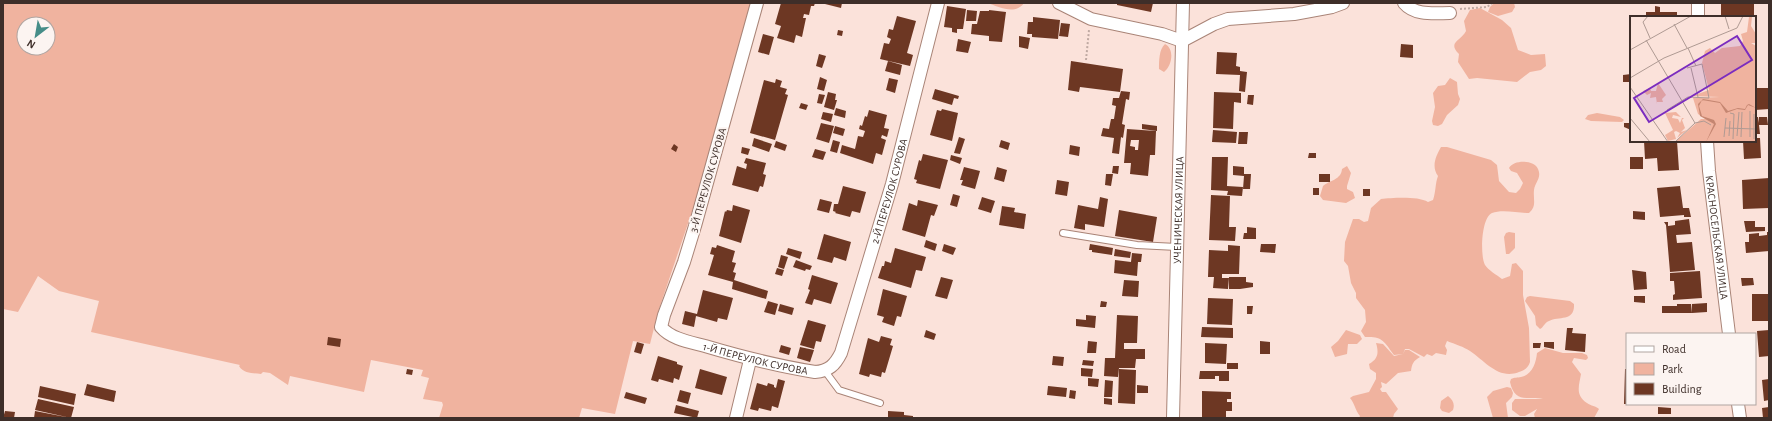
<svg xmlns="http://www.w3.org/2000/svg" width="1772" height="421" viewBox="0 0 1772 421" font-family="'Alegreya Sans',sans-serif">
<style>
.green{fill:#f0b39f;fill-rule:evenodd}
.building{fill:#6d3723;fill-rule:evenodd}
.lines{fill:none;stroke-linecap:round;stroke-linejoin:round}
.service-casing{stroke:#a98477;stroke-width:8}
.minor-casing{stroke:#a98477;stroke-width:14}
.path{stroke:#bfa9a2;stroke-width:2;stroke-dasharray:2 2;stroke-linecap:butt}
.service{stroke:#fff;stroke-width:6}
.minor{stroke:#fff;stroke-width:12}
.labels{text-anchor:middle;dominant-baseline:central;stroke-width:4;stroke-linejoin:round;paint-order:stroke}
.street-label{font-size:11px;fill:#3e2e29;stroke:#fcf4f1}
.inset-road{fill:none;stroke:#af9a93;stroke-width:1}
.view{fill:#7b2cbf;fill-opacity:0.15;stroke:#7b2cbf;stroke-width:2}
.inset-edge{fill:none;stroke:#3e2e29;stroke-width:2}
</style>
<rect width="100%" height="100%" fill="#fbe2da"/>
<path class="green" d="M 3,3 L 754,3 L 699,191 L 658,312 L 650,344 L 633,341 L 615,414 L 582,408 L 579,418 L 439,418 L 443,405 L 442,402 L 423,399 L 429,378 L 421,376 L 423,370 L 371,360 L 364,392 L 290,376 L 288,385 L 270,373 L 263,372 L 261,374 C 253,373 244,374 239,366 L 240,365 L 91,332 L 99,301 L 59,291 L 38,276 L 18,312 L 3,309 ZM 24,24 L 48,24 L 48,48 L 24,48 Z
M 987,3 L 1024,3 C 1015,16 998,6 987,3 Z
M 1494,3 L 1514,3 L 1515,7 L 1512,12 L 1498,16 L 1488,12 L 1490,7 Z
M 1480,8 L 1502,20 L 1511,28 L 1518,50 L 1531,55 L 1545,54 L 1546,66 L 1541,70 L 1530,72 L 1517,82 L 1477,78 L 1469,79 L 1458,62 L 1459,54 C 1447,42 1461,41 1466,31 L 1464,21 L 1470,10 Z
M 1165,44 C 1175,49 1172,66 1164,72 L 1159,69 C 1159,61 1159,49 1165,44 Z
M 1450,78 L 1457,82 L 1458,94 L 1460,99 L 1458,105 L 1447,115 L 1442,124 L 1438,126 L 1433,125 L 1432,121 L 1435,107 L 1433,93 L 1438,86 L 1445,85 Z
M 1597,113 L 1620,117 L 1624,120 L 1622,122 L 1591,121 L 1585,119 L 1588,115 Z
M 1441,147 L 1447,147 L 1491,160 L 1497,165 L 1499,181 L 1509,192 L 1516,193 L 1520,189 L 1523,183 L 1517,173 L 1511,171 L 1509,168 C 1514,159 1535,160 1538,169 C 1542,178 1535,182 1534,190 C 1533,200 1537,206 1529,213 C 1518,213 1502,209 1492,213 C 1481,218 1480,256 1485,265 C 1488,270 1497,275 1502,279 L 1510,276 L 1512,264 L 1516,263 L 1523,271 L 1523,295 L 1529,328 L 1530,362 C 1528,368 1525,370 1519,372 C 1499,380 1486,362 1470,351 C 1464,347 1455,344 1447,341 L 1445,346 L 1447,350 L 1446,355 L 1436,353 L 1432,356 L 1427,354 L 1424,357 L 1409,349 L 1405,349 L 1403,354 L 1394,355 C 1384,341 1382,336 1365,337 L 1361,331 L 1366,322 L 1365,310 L 1356,298 L 1356,293 L 1351,283 L 1348,266 L 1344,261 L 1345,242 L 1353,219 L 1359,219 L 1364,222 L 1368,221 L 1371,208 L 1381,199 C 1392,198 1418,196 1428,202 L 1433,200 C 1436,191 1435,184 1438,176 C 1431,166 1436,156 1441,147 Z
M 1347,166 L 1351,173 L 1347,186 L 1347,189 L 1353,192 L 1355,198 L 1346,203 L 1323,200 L 1320,196 L 1323,186 C 1330,180 1341,180 1342,169 Z
M 1509,232 L 1515,233 L 1515,248 L 1509,254 L 1506,254 L 1504,237 L 1506,233 Z
M 1530,296 L 1570,301 L 1574,304 C 1575,322 1559,316 1549,321 C 1544,323 1544,327 1540,329 L 1536,325 L 1535,316 L 1525,301 L 1527,297 Z
M 1346,330 L 1360,335 L 1362,339 L 1357,344 L 1348,344 L 1347,354 L 1335,357 L 1331,347 L 1338,341 Z
M 1376,343 L 1383,344 L 1394,356 L 1403,354 L 1405,350 L 1409,350 L 1420,357 C 1413,361 1412,364 1411,371 L 1398,373 L 1386,384 L 1381,382 L 1382,387 L 1380,389 L 1382,392 L 1386,392 L 1398,409 L 1394,414 L 1393,418 L 1359,418 L 1360,416 C 1355,410 1355,404 1350,398 L 1353,396 L 1369,392 L 1376,379 L 1376,373 L 1370,369 L 1369,364 C 1378,359 1379,353 1376,343 Z
M 1545,348 L 1563,353 L 1582,353 L 1587,355 L 1588,358 L 1586,360 L 1574,358 L 1572,362 L 1581,374 C 1579,386 1575,395 1587,403 C 1591,406 1596,406 1599,409 L 1594,418 L 1535,418 L 1534,414 L 1537,409 L 1525,416 L 1520,416 L 1512,410 L 1512,403 L 1515,399 L 1543,399 C 1529,395 1515,405 1510,382 L 1511,379 C 1515,377 1517,378 1521,377 C 1532,375 1536,363 1537,353 Z
M 1507,387 L 1511,388 L 1513,393 L 1512,397 L 1506,403 L 1508,418 L 1493,418 L 1487,397 L 1493,391 Z
M 1448,396 C 1453,400 1455,404 1453,410 L 1449,413 L 1442,411 L 1440,408 L 1441,401 Z"/>
<path class="building" d="M 781,3 L 815,3 L 814,6 L 811,6 L 809,15 L 804,14 L 803,18 L 806,18 L 802,37 L 796,35 L 794,43 L 777,38 L 781,26 L 775,24 Z
M 826,3 L 842,3 L 841,8 L 825,4 Z
M 1117,3 L 1153,3 L 1151,12 L 1117,5 Z
M 1721,3 L 1754,3 L 1754,17 L 1721,17 Z
M 947,6 L 966,9 L 963,29 L 957,29 L 957,33 L 952,32 L 952,28 L 944,27 Z
M 1655,6 L 1660,7 L 1660,12 L 1677,12 L 1677,17 L 1646,17 L 1646,12 L 1655,12 Z
M 967,10 L 977,11 L 976,21 L 966,21 Z
M 989,10 L 1006,12 L 1002,42 L 989,41 L 989,36 L 971,34 L 972,24 L 977,24 L 980,11 L 989,11 Z
M 897,16 L 916,21 L 907,53 L 913,55 L 910,66 L 880,59 L 884,43 L 889,44 L 891,39 L 887,37 L 889,29 L 893,30 Z
M 1033,17 L 1060,20 L 1058,39 L 1032,37 L 1032,34 L 1027,34 L 1028,22 L 1033,22 Z
M 1061,23 L 1070,24 L 1068,37 L 1059,36 Z
M 838,30 L 843,31 L 842,36 L 837,35 Z
M 763,34 L 774,37 L 769,55 L 758,52 Z
M 1019,36 L 1030,38 L 1028,49 L 1019,47 Z
M 958,39 L 971,42 L 968,53 L 956,51 Z
M 1401,44 L 1413,45 L 1413,58 L 1400,57 Z
M 1217,52 L 1237,53 L 1236,66 L 1240,67 L 1240,71 L 1247,72 L 1245,92 L 1239,91 L 1240,75 L 1216,74 Z
M 819,54 L 826,56 L 822,68 L 816,66 Z
M 888,61 L 902,65 L 900,75 L 885,71 Z
M 1071,61 L 1123,69 L 1120,92 L 1080,87 L 1079,92 L 1068,90 Z
M 1631,74 L 1631,82 L 1623,82 L 1623,75 Z
M 820,77 L 827,80 L 824,91 L 817,89 Z
M 889,78 L 898,80 L 895,93 L 886,90 Z
M 776,79 L 782,81 L 780,87 L 787,89 L 785,94 L 788,95 L 775,140 L 750,133 L 764,80 L 775,83 Z
M 1755,88 L 1768,88 L 1769,109 L 1755,110 Z
M 935,89 L 959,96 L 958,99 L 954,98 L 952,105 L 932,99 Z
M 1121,91 L 1130,92 L 1129,100 L 1126,99 L 1122,124 L 1125,125 L 1123,138 L 1121,137 L 1119,154 L 1112,153 L 1114,138 L 1101,136 L 1103,128 L 1109,129 L 1111,119 L 1114,119 L 1116,106 L 1112,105 L 1113,98 L 1119,98 Z
M 828,92 L 836,94 L 835,100 L 837,100 L 834,110 L 824,107 Z
M 1214,92 L 1241,93 L 1241,103 L 1234,102 L 1233,129 L 1213,128 Z
M 819,94 L 825,95 L 822,104 L 817,103 Z
M 1248,95 L 1254,95 L 1253,105 L 1247,104 Z
M 801,103 L 808,105 L 806,110 L 799,108 Z
M 836,108 L 846,111 L 845,118 L 834,115 Z
M 942,109 L 958,113 L 952,141 L 930,135 L 937,110 L 941,111 Z
M 869,110 L 887,115 L 884,128 L 889,129 L 887,137 L 882,135 L 881,138 L 886,140 L 882,155 L 876,153 L 873,164 L 840,153 L 842,145 L 855,149 L 858,136 L 863,137 L 865,131 L 859,129 L 860,125 L 862,126 L 865,116 L 867,117 Z
M 823,112 L 833,114 L 831,122 L 821,119 Z
M 1755,117 L 1758,117 L 1758,123 L 1759,117 L 1767,117 L 1768,125 L 1759,125 L 1760,134 L 1755,134 Z
M 821,123 L 834,126 L 829,143 L 816,139 Z
M 1624,123 L 1631,123 L 1631,130 L 1624,127 Z
M 1142,124 L 1157,126 L 1157,131 L 1142,129 Z
M 835,126 L 845,129 L 843,136 L 833,133 Z
M 1127,129 L 1156,131 L 1155,155 L 1150,155 L 1148,176 L 1130,174 L 1131,163 L 1124,163 ZM 1131,140 L 1139,140 L 1138,150 L 1135,150 L 1135,147 L 1130,146 Z
M 1213,130 L 1237,132 L 1236,143 L 1212,142 Z
M 1239,132 L 1248,132 L 1247,144 L 1238,144 Z
M 959,137 L 965,139 L 960,154 L 954,153 Z
M 754,138 L 772,144 L 769,152 L 752,146 Z
M 1755,138 L 1760,138 L 1761,158 L 1744,159 L 1743,141 L 1755,141 Z
M 833,140 L 840,142 L 837,153 L 830,151 Z
M 1001,140 L 1010,143 L 1008,150 L 999,147 Z
M 776,141 L 787,145 L 785,151 L 774,147 Z
M 1644,141 L 1677,141 L 1679,170 L 1658,171 L 1657,158 L 1645,159 Z
M 674,144 L 678,147 L 676,152 L 671,149 Z
M 1070,145 L 1080,147 L 1079,156 L 1069,154 Z
M 742,147 L 750,149 L 748,155 L 741,153 Z
M 815,149 L 826,152 L 823,160 L 812,157 Z
M 1309,153 L 1316,153 L 1316,158 L 1308,158 Z
M 923,154 L 948,160 L 940,189 L 916,183 L 917,180 L 914,179 L 919,160 L 921,161 Z
M 951,155 L 962,158 L 960,164 L 950,160 Z
M 1212,157 L 1228,157 L 1227,186 L 1243,187 L 1242,196 L 1227,195 L 1228,191 L 1211,190 Z
M 1630,157 L 1643,157 L 1643,169 L 1630,169 Z
M 746,158 L 766,163 L 763,174 L 766,175 L 763,187 L 760,186 L 758,192 L 732,185 L 737,166 L 746,169 L 747,164 L 744,163 Z
M 1113,166 L 1119,166 L 1118,174 L 1112,173 Z
M 1233,166 L 1244,167 L 1244,174 L 1251,174 L 1250,189 L 1243,189 L 1244,176 L 1233,175 Z
M 964,167 L 980,171 L 975,189 L 961,185 L 963,180 L 960,180 Z
M 997,167 L 1007,170 L 1004,182 L 994,179 Z
M 1106,174 L 1113,174 L 1111,186 L 1105,185 Z
M 1319,174 L 1330,174 L 1330,182 L 1319,182 Z
M 1769,178 L 1769,208 L 1743,209 L 1742,180 Z
M 1057,180 L 1069,182 L 1067,196 L 1055,194 Z
M 843,186 L 866,192 L 860,213 L 852,211 L 850,217 L 835,213 L 836,212 L 833,211 L 834,204 L 838,204 Z
M 1680,186 L 1683,208 L 1689,208 L 1691,217 L 1684,217 L 1684,215 L 1660,217 L 1657,188 Z
M 1313,188 L 1319,188 L 1319,195 L 1313,195 Z
M 1363,189 L 1370,189 L 1370,196 L 1363,196 Z
M 953,194 L 960,196 L 957,207 L 950,205 Z
M 1211,195 L 1230,196 L 1229,227 L 1236,227 L 1235,241 L 1209,240 Z
M 982,197 L 995,201 L 991,213 L 978,209 Z
M 1100,197 L 1108,199 L 1104,227 L 1085,224 L 1085,230 L 1074,228 L 1078,205 L 1098,209 Z
M 820,199 L 832,202 L 829,213 L 817,210 Z
M 918,200 L 938,205 L 934,216 L 931,215 L 925,237 L 902,230 L 909,203 L 917,206 Z
M 733,205 L 750,210 L 741,243 L 719,236 L 725,211 L 726,212 L 727,210 L 732,211 Z
M 1002,206 L 1015,208 L 1014,212 L 1026,214 L 1024,229 L 999,225 Z
M 1119,210 L 1157,217 L 1153,242 L 1115,236 Z
M 1633,211 L 1645,212 L 1645,220 L 1633,219 Z
M 1689,219 L 1691,234 L 1676,235 L 1677,243 L 1692,242 L 1695,270 L 1670,272 L 1666,225 L 1664,222 L 1668,222 L 1668,226 L 1675,225 L 1675,221 Z
M 1744,221 L 1755,221 L 1755,227 L 1765,227 L 1765,231 L 1746,232 Z
M 1247,227 L 1256,228 L 1256,239 L 1243,239 L 1244,233 L 1247,233 Z
M 1767,232 L 1769,232 L 1769,251 L 1746,253 L 1745,242 L 1749,242 L 1749,234 L 1759,233 L 1759,236 L 1767,235 Z
M 824,234 L 851,242 L 846,261 L 834,257 L 832,263 L 817,259 Z
M 926,240 L 937,244 L 935,251 L 924,247 Z
M 944,244 L 956,248 L 953,255 L 942,251 Z
M 1090,244 L 1113,248 L 1112,255 L 1092,252 L 1092,250 L 1089,250 Z
M 1261,244 L 1276,244 L 1275,253 L 1260,252 Z
M 717,245 L 735,251 L 732,262 L 736,263 L 733,272 L 736,273 L 734,280 L 768,291 L 766,299 L 732,289 L 733,282 L 708,275 L 714,255 L 710,254 L 712,247 L 716,248 Z
M 1228,245 L 1240,246 L 1239,274 L 1222,274 L 1222,278 L 1229,278 L 1228,289 L 1213,288 L 1214,277 L 1208,277 L 1209,250 L 1228,251 Z
M 788,248 L 802,252 L 800,259 L 786,254 Z
M 895,248 L 926,257 L 922,271 L 916,270 L 911,288 L 878,278 L 882,266 L 884,266 L 885,261 L 891,263 Z
M 1115,249 L 1131,252 L 1130,258 L 1114,256 Z
M 1132,253 L 1142,254 L 1141,262 L 1138,262 L 1137,276 L 1114,273 L 1115,260 L 1131,262 Z
M 781,255 L 788,257 L 784,269 L 778,267 Z
M 796,260 L 812,266 L 810,270 L 806,269 L 805,271 L 793,267 Z
M 777,268 L 784,270 L 782,276 L 775,274 Z
M 1632,270 L 1646,272 L 1647,289 L 1634,290 Z
M 1700,271 L 1702,298 L 1673,300 L 1673,295 L 1675,294 L 1674,281 L 1670,281 L 1670,273 Z
M 812,275 L 838,283 L 831,304 L 814,299 L 812,305 L 805,303 L 810,290 L 808,289 Z
M 941,277 L 953,280 L 947,299 L 935,296 Z
M 1229,277 L 1246,277 L 1246,282 L 1253,283 L 1253,287 L 1240,289 L 1240,284 L 1240,289 L 1229,289 Z
M 1741,278 L 1753,278 L 1754,285 L 1742,286 Z
M 1124,280 L 1139,281 L 1138,297 L 1122,296 Z
M 883,289 L 907,296 L 901,317 L 897,316 L 894,326 L 882,322 L 884,317 L 877,315 Z
M 703,290 L 733,298 L 727,320 L 718,318 L 717,322 L 696,316 L 694,327 L 682,324 L 685,311 L 697,314 Z
M 1752,294 L 1769,294 L 1769,321 L 1752,321 Z
M 1634,296 L 1645,296 L 1645,303 L 1634,302 Z
M 1208,298 L 1233,299 L 1232,325 L 1207,324 Z
M 768,301 L 778,304 L 775,315 L 764,312 Z
M 1101,301 L 1107,302 L 1106,307 L 1100,307 Z
M 1707,303 L 1707,312 L 1692,313 L 1692,304 Z
M 780,304 L 794,308 L 792,315 L 778,311 Z
M 1677,304 L 1691,304 L 1692,313 L 1662,313 L 1662,306 L 1677,306 Z
M 1247,306 L 1253,306 L 1252,314 L 1247,314 Z
M 1086,315 L 1096,316 L 1095,328 L 1076,326 L 1076,319 L 1086,320 Z
M 1117,315 L 1138,316 L 1137,343 L 1124,343 L 1124,349 L 1145,349 L 1145,359 L 1136,359 L 1135,368 L 1119,368 L 1118,377 L 1104,376 L 1105,358 L 1115,358 Z
M 808,320 L 826,325 L 821,342 L 816,341 L 814,349 L 800,345 Z
M 1202,327 L 1233,328 L 1233,338 L 1201,337 Z
M 1567,328 L 1573,328 L 1572,333 L 1586,334 L 1585,352 L 1565,350 Z
M 926,330 L 936,334 L 934,340 L 924,337 Z
M 1769,330 L 1769,356 L 1759,357 L 1757,331 Z
M 881,336 L 892,339 L 890,345 L 893,346 L 885,373 L 882,372 L 881,377 L 870,374 L 869,377 L 859,374 L 868,338 L 879,342 Z
M 328,337 L 341,339 L 340,347 L 327,345 Z
M 1088,341 L 1097,342 L 1096,353 L 1087,353 Z
M 1260,341 L 1270,342 L 1270,354 L 1260,354 Z
M 637,342 L 644,344 L 641,354 L 634,352 Z
M 1544,342 L 1554,342 L 1554,349 L 1544,347 Z
M 1205,343 L 1227,344 L 1226,364 L 1205,363 Z
M 1533,343 L 1541,343 L 1540,348 L 1533,348 Z
M 781,345 L 791,348 L 789,355 L 779,352 Z
M 800,347 L 814,350 L 810,362 L 797,358 Z
M 658,356 L 677,362 L 677,364 L 683,366 L 679,380 L 674,378 L 673,383 L 659,379 L 658,382 L 651,380 Z
M 1053,356 L 1064,357 L 1063,366 L 1052,365 Z
M 1083,360 L 1094,361 L 1093,366 L 1082,365 Z
M 1227,363 L 1238,363 L 1238,369 L 1227,369 Z
M 1081,368 L 1093,369 L 1092,377 L 1081,376 Z
M 407,369 L 413,370 L 412,375 L 406,374 Z
M 700,369 L 727,377 L 722,395 L 695,388 Z
M 1119,369 L 1136,370 L 1135,404 L 1118,403 Z
M 1625,369 L 1627,369 L 1627,404 L 1624,404 Z
M 1200,371 L 1219,371 L 1219,376 L 1215,376 L 1215,379 L 1199,379 Z
M 1219,371 L 1229,371 L 1229,381 L 1219,381 Z
M 1088,378 L 1099,379 L 1098,387 L 1088,386 Z
M 778,379 L 785,381 L 778,408 L 772,406 L 771,411 L 759,408 L 758,411 L 750,409 L 757,383 L 767,386 L 768,383 L 774,385 L 774,387 L 776,388 Z
M 1769,379 L 1769,400 L 1764,401 L 1762,380 Z
M 1105,380 L 1113,381 L 1112,397 L 1104,397 Z
M 87,384 L 116,391 L 114,402 L 84,395 Z
M 1137,385 L 1148,386 L 1148,393 L 1137,393 Z
M 40,386 L 76,394 L 74,405 L 38,397 Z
M 1048,386 L 1067,388 L 1066,397 L 1047,395 Z
M 680,390 L 691,393 L 688,404 L 677,401 Z
M 1070,390 L 1076,391 L 1075,399 L 1069,398 Z
M 1202,391 L 1231,392 L 1231,399 L 1227,399 L 1227,402 L 1232,402 L 1232,411 L 1226,411 L 1226,418 L 1202,418 Z
M 626,392 L 647,398 L 645,404 L 624,398 Z
M 1104,398 L 1112,399 L 1112,405 L 1104,404 Z
M 38,399 L 74,407 L 71,418 L 35,410 Z
M 676,405 L 699,411 L 697,418 L 674,413 Z
M 1658,407 L 1671,408 L 1671,414 L 1658,414 Z
M 1769,407 L 1769,417 L 1763,418 L 1762,408 Z
M 5,411 L 15,412 L 14,418 L 3,418 Z
M 35,411 L 66,417 L 66,418 L 34,418 Z
M 888,411 L 904,412 L 904,415 L 913,416 L 913,418 L 888,418 Z"/>
<g class="lines">
<g class="service-casing">
<path id="service" d="M 1063,233 L 1137,245 L 1177,247
M 825,371 L 839,390 L 880,403"/>
</g>
<g class="minor-casing">
<g id="minor">
<path id="s1" d="M 757,3 L 695,226 L 684,262 L 664,315 L 661,327 C 671,339 690,342 705,346 C 742,357 778,366 815,372 C 829,371 835,365 841,353 L 892,184 L 938,3"/>
<path d="M 1059,3 L 1091,19 L 1162,34 L 1182,41 L 1214,24 L 1228,19 L 1294,14 L 1332,7 L 1343,3"/>
<path d="M 1404,3 C 1415,16 1435,13 1450,13"/>
<path d="M 1698,3 L 1698,17"/>
<path id="s2" d="M 1707,141 L 1709,171 L 1729,334"/>
<path d="M 1738,404 L 1740,418"/>
<path d="M 736,418 L 750,360"/>
<path id="s3" d="M 1173,418 L 1183,3"/>
</g>
</g>
<path class="path" d="M 1460,9 L 1487,7 L 1492,3
M 1086,60 L 1089,30"/>
<use href="#service" class="service"/>
<use href="#minor" class="minor"/>
</g>
<g class="labels">
<g class="street-label">
<text transform="translate(708 180) rotate(-74)">3-Й ПЕРЕУЛОК СУРОВА</text>
<text stroke="none"><textPath href="#s1" startOffset="703">2-Й ПЕРЕУЛОК СУРОВА</textPath></text>
<text stroke="none"><textPath href="#s3" startOffset="208">УЧЕНИЧЕСКАЯ УЛИЦА</textPath></text>
<text stroke="none"><textPath href="#s2" startOffset="97">КРАСНОСЕЛЬСКАЯ УЛИЦА</textPath></text>
<text stroke="none"><textPath href="#s1" startOffset="439">1-Й ПЕРЕУЛОК СУРОВА</textPath></text>
</g>
</g>
<g transform="translate(1630 16)">
<rect width="126" height="126" fill="#fbe2da"/>
<path d="M 119,1 L 122,1 L 121,10 L 126,18 L 126,27 L 121,27 L 126,30 L 126,126 L 45,126 L 71,103 L 76,103 L 68,98 L 63,82 L 90,81 L 62,80 L 79,74 L 72,47 L 75,35 L 80,32 L 85,37 L 92,32 L 110,30 L 113,25 L 111,18 L 117,16 ZM 28,67 L 36,79 L 32,83 L 33,86 L 27,86 L 27,88 L 26,81 L 20,82 L 21,77 L 17,79 L 13,75 L 20,72 L 21,75 L 26,75 ZM 46,96 L 51,101 L 43,99 L 42,102 L 48,103 L 50,107 L 52,102 L 54,102 L 52,104 L 55,112 L 51,116 L 57,114 L 47,122 L 50,117 L 46,115 L 44,116 L 46,123 L 38,125 L 35,119 L 43,114 L 35,97 Z" fill="#f0b39f"/>
<path d="M 73,83 L 90,86 L 98,95 L 108,92 L 115,93 L 117,89 L 119,88 L 126,92 L 118,89 L 115,94 L 107,93 L 96,97 L 90,87 L 72,84 L 69,90 L 72,100 L 84,104 L 86,108 L 76,126 L 84,108 L 70,100 L 68,88 Z" fill="#c58671"/>
<path class="inset-road" d="M 18,0 L 13,6 L 20,22M 95,0 L 99,13M 44,8 L 57,32M 16,24 L 65,107M 58,32 L 66,50M 0,34 L 61,0M 61,52 L 68,81M 0,62 L 34,42 L 107,12 L 113,0M 0,71 L 38,126M 37,94 L 58,81 L 79,82 L 72,48 L 57,52M 100,97 L 104,98 L 103,123M 0,102 L 20,126M 95,112 L 126,113M 99,120 L 100,105M 107,120 L 109,96M 94,121 L 96,102M 111,121 L 112,96M 120,121 L 120,95M 124,123 L 124,98M 45,126 L 65,107 L 74,105 L 81,109"/>
<path class="view" d="M 107,20 L 122,44 L 19,106 L 4,82 Z"/>
<rect width="126" height="126" class="inset-edge"/>
</g>
<rect width="1772" height="421" fill="none" stroke="#3e2e29" stroke-width="8"/>
<rect x="1626" y="333" width="130" height="72" fill="#fcf4f1" stroke="#b0a5a1"/>
<rect x="1634" y="346" width="20" height="6" fill="#ffffff" stroke="#b0a5a1"/>
<text x="1662" y="353" font-size="12" fill="#3e2e29">Road</text>
<rect x="1634" y="363" width="20" height="12" fill="#f0b39f" stroke="#b0a5a1"/>
<text x="1662" y="373" font-size="12" fill="#3e2e29">Park</text>
<rect x="1634" y="383" width="20" height="12" fill="#6d3723" stroke="#b0a5a1"/>
<text x="1662" y="393" font-size="12" fill="#3e2e29">Building</text>
<g transform="translate(36 36) rotate(211)"><circle r="19" fill="#fcf4f1" stroke="#b0a5a1"/>
<path d="M0-3L7 15L0 10L-7 15Z" fill="#468d88"/>
<text y="-6" font-size="11" font-weight="bold" text-anchor="middle" fill="#3e2e29">N</text>
</g>
</svg>
